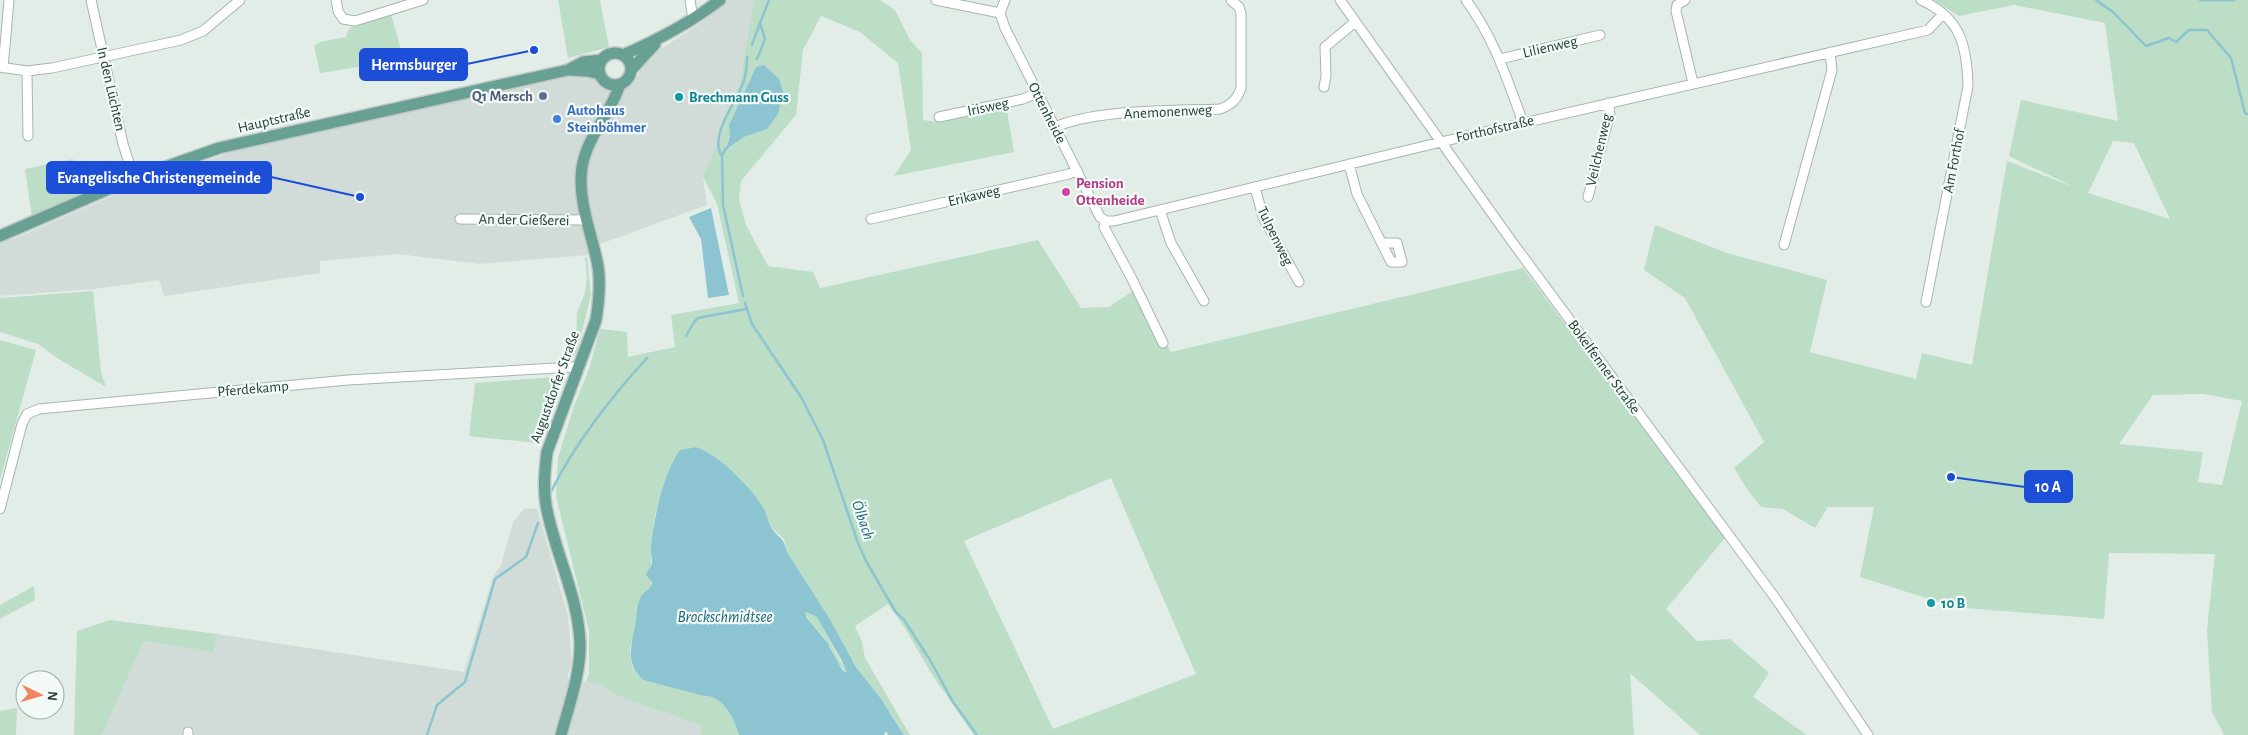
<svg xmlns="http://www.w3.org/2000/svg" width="2248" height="735" viewBox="0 0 2248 735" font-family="'Alegreya Sans',sans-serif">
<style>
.built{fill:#d1dcd8}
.green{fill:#bcddc6;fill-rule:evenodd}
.water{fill:#8cc4d1;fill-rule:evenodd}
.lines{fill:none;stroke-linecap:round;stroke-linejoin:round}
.stream{stroke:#8cc4d1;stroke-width:2.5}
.minor-casing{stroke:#a6b5af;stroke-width:11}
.major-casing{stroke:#c1c9c7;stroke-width:14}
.minor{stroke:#fff;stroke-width:9}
.major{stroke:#68a194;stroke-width:11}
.service-dot{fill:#5c6f8a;stroke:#f3f9f6;stroke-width:2}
.culture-dot{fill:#0f9aa8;stroke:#f3f9f6;stroke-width:2}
.shop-dot{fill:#3f7fe0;stroke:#f3f9f6;stroke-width:2}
.hotel-dot{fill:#d1479c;stroke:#f3f9f6;stroke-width:2}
.labels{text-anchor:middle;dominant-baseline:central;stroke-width:4.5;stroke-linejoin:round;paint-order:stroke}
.street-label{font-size:15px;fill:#233e37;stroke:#f3f9f6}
.service-label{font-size:15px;font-weight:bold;fill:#4e5e75;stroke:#f3f9f6;text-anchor:end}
.culture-label{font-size:15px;font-weight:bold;fill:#0d838f;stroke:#f3f9f6;text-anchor:start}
.shop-label{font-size:15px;font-weight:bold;fill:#366cbe;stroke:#f3f9f6;text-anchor:start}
.hotel-label{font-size:15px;font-weight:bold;fill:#b23c85;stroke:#f3f9f6;text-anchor:start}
.water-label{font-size:16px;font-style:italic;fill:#1d6779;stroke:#f3f9f6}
.leader{fill:none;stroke:#1d4ed8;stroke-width:2}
.callout-dot{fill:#1d4ed8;stroke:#f3f9f6;stroke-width:2}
.callout{fill:#1d4ed8;stroke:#1d4ed8;stroke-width:2}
.callout-label{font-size:16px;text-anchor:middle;font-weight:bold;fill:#fff}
</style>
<rect width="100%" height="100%" fill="#e3ede8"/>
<path class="built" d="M 724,0 L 754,0 L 739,87 L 703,177 L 707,205 L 600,244 L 587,255 L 480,264 L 399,254 L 320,261 L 320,273 L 164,296 L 159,280 L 94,289 L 0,296 L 0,243 L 16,238 L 142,183 L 254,144 L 577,73 L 600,79 L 609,87 L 618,89 L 632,84 L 639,74 L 640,62 L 698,25 Z
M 525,508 L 537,509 L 568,615 L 572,664 L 567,678 L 603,685 L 615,695 L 702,726 L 701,735 L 102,735 L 144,641 L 214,652 L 217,634 L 464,672 L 493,577 L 501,565 L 513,522 Z"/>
<path class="green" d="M 558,0 L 600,0 L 609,47 L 568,58 Z
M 754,0 L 880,0 L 895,10 L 910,40 L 922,53 L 923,120 L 938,122 L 948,118 L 1006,105 L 1014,152 L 894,176 L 911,150 L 898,63 L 860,32 L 821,16 L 803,50 L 796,115 L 741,181 L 739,199 L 746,225 L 768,266 L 813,272 L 820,288 L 1038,240 L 1081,308 L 1109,307 L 1133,291 L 1171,352 L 1523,268 L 1725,538 L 1666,609 L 1697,641 L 1730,639 L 1769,673 L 1753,697 L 1807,735 L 1700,735 L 1630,673 L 1634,735 L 974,735 L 931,673 L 903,625 L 888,604 L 855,626 L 862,642 L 865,658 L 910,735 L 904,735 C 891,710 870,690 856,666 C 833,628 812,590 787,552 L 784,539 L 771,527 L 763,508 L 740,479 L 704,450 L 696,447 L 680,450 L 658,504 L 654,521 L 651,546 L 651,587 L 644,593 L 630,648 L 632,666 L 637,674 L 643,680 L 704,696 C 723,695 734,718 739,735 L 701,735 L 702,726 L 615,695 L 603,685 L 586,682 L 589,674 L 589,631 L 556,496 L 558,458 L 574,406 L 589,369 L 600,329 L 627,332 L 628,357 L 675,347 L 671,315 L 739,303 L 717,204 L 703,177 L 739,87 ZM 756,67 L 767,129 L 744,137 L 730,148 L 726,149 L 730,136 L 729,125 ZM 1111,478 L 1196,674 L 1053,729 L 964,541 Z
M 1934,0 L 2248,0 L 2248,735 L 2224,735 L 2212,712 L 2207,630 L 2215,554 L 2109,553 L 2104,619 L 1954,607 L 1860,577 L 1874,507 L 1828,507 L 1815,528 L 1783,509 L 1761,507 L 1747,489 L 1734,468 L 1764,442 L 1685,298 L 1644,270 L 1655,225 L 1727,253 L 1827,280 L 1810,352 L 1916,379 L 1922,353 L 1972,365 L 2007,161 L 2076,188 L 2009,156 L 2021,100 L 2118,121 L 2105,23 L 2014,5 L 1959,16 ZM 2113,141 L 2134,143 L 2170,219 L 2088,193 ZM 2203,394 L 2242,401 L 2222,485 L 2198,482 L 2203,452 L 2119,444 L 2153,395 Z
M 391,14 L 402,53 L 358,67 L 320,73 L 314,46 L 320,42 L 346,37 L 349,29 L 354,26 Z
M 73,159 L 80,195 L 32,217 L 25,169 Z
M 585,257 L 587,257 L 591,295 L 577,352 L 571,359 L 576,342 L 577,313 L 585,293 L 587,276 Z
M 93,291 L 101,372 L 106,387 L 57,358 L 38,344 L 0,332 L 0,298 Z
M 0,340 L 36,350 L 0,480 Z
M 555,377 L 561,381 L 548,411 L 537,443 L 469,436 L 475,383 Z
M 34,586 L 35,600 L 0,619 L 0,605 Z
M 805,612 L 816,616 L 847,673 C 837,667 834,653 828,643 C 822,632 809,624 805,612 Z
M 110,620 L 217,634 L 214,652 L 144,641 L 102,735 L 74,735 L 77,631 Z
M 17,708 L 16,735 L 0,735 L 0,711 Z"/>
<path class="water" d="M 764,65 L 779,79 L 783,92 L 778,114 L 767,129 L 744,137 L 726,150 L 730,136 L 729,125 L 756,67 Z
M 711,208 L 729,295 L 708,298 L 701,239 L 689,217 Z
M 696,447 C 719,455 752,488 764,509 C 767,515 768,522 771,527 C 779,540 783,535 787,552 L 829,618 L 856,667 L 881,699 L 904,735 L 888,735 L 886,731 L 884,735 L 739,735 C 734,718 723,695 704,696 L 643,680 C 624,663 632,643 636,621 C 637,613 637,604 641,597 C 644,590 651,591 652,582 L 646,575 C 647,570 652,567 652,562 C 652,557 650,551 651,546 C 654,518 663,474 680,450 ZM 805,612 L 816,616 L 842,661 L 847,673 L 842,670 L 827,642 L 807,618 Z"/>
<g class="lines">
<path class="stream" d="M 2096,0 L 2113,12 L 2146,46 L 2169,38 L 2176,42 L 2189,30 L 2207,30 L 2231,58 L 2245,113 L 2248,114
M 2200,0 L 2234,0
M 752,45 L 760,23
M 757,59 L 765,39 L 760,23 L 769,0
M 726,148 L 722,156 L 723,205 L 743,296
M 722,156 C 709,137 734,105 741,88 C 746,78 747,68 747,57
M 745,303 L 752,324 L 801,397 L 823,440 L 858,543 L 866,561 L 895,611 L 904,620 L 930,660 L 953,702 L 977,735
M 686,336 L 694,322 L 698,318 L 746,309
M 551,492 C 573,446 612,396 647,358
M 427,735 L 437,705 L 465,682 L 495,579 L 526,557 L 538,523"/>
<g class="minor-casing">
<path id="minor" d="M 91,0 L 123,144 L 134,178
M 336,0 L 338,11 L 343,19 L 355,21 L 423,0
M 690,0 L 693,19
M 936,0 L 1000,13
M 1005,0 L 1000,13 L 1005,28 L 1100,217 L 1106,221 L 1114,221 L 1441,142 L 1928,30 L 1943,14
M 1340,0 L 1513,243 L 1776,599 L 1868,735
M 1466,0 C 1492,35 1505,73 1520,114 L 1521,123
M 1685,0 L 1677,5 L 1676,11 L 1693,83
M 1921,0 C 1961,18 1967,46 1968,86 L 1926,302
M 1500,59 L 1600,35
M 0,67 L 27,71 L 52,68 L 181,40 L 203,31 L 240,0
M 3,68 L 9,0
M 27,71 L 28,136
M 1324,87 L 1326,76 L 1325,47 L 1355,22
M 939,117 L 1023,99 L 1037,93
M 1053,128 C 1093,109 1174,111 1220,109 C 1231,105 1237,100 1241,88 L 1241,14 L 1239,7 L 1231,0
M 1349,164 L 1357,194 L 1391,262 L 1402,262 L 1397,243 L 1382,243
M 1255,187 L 1263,217 L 1299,282
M 1588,197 L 1610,113 L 1608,103
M 1160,210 L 1171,243 L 1204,301
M 460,219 L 587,220
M 871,219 L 1069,174 L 1077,170
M 1106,221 L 1104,227 L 1132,279 L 1163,343
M 1784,245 L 1832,70 L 1830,52
M 0,509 L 22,424 L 27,414 L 39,409 L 348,380 L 573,367 L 579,369
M 188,732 L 188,735"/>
</g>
<g class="major-casing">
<path id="major" d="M599 69a16 16 0 1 1 32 0a16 16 0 1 1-32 0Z
M 623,55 C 658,40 690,23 720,0
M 632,69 L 655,44
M 569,70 L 587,71 L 600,74
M 0,236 L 134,178 L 219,148 L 568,70 L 583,62 L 602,60
M 561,735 C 569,705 581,673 580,642 C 578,595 554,551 546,505 C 543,487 545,469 547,452 L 596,320 C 599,301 601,284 598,266 C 592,234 577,200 582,167 C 587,136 611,114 620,84"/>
</g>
<use href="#minor" class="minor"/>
<use href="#major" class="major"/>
</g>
<circle class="service-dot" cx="543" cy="96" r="5"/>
<g class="culture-dot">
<circle cx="679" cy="97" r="5"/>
<circle cx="1931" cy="603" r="5"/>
</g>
<circle class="shop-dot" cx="557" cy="119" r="5"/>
<circle class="hotel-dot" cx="1066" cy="192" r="5"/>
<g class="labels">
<g class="street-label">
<text transform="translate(1550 47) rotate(-13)">Lilienweg</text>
<text transform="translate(111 89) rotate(77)">In den Lüchten</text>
<text transform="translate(988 107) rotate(-12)">Irisweg</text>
<text transform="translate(1168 112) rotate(-3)">Anemonenweg</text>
<text transform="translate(1047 113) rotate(63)">Ottenheide</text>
<text transform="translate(274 120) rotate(-13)">Hauptstraße</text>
<text transform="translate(1495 129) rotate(-13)">Forthofstraße</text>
<text transform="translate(1599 150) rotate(-77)">Veilchenweg</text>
<text transform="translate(1954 161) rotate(-79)">Am Forthof</text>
<text transform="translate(974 196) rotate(-13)">Erikaweg</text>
<text transform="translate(524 220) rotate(1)">An der Gießerei</text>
<text transform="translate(1275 236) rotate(64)">Tulpenweg</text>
<text transform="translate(1604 367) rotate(54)">Bokelfenner Straße</text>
<text transform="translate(555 387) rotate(-70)">Augustdorfer Straße</text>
<text transform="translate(253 389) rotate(-5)">Pferdekamp</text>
</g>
<g class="service-label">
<text x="533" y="96">Q1 Mersch</text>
</g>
<g class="culture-label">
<text x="689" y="97">Brechmann Guss</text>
<text x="1941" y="603">10 B</text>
</g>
<g class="shop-label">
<text x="567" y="110">Autohaus<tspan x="567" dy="17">Steinböhmer</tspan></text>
</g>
<g class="hotel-label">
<text x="1076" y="183">Pension<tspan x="1076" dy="17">Ottenheide</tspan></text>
</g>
<g class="water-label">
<text transform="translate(863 520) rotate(71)">Ölbach</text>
<text x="725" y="617">Brockschmidtsee</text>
</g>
</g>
<path class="leader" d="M534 50L467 64M360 197L271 177M1951 477L2025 487"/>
<g class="callout-dot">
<circle cx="534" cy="50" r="5"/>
<circle cx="360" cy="197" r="5"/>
<circle cx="1951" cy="477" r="5"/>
</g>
<g class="callout">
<rect x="360" y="49" width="107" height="31" rx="5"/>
<rect x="47" y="162" width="224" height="31" rx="5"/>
<rect x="2025" y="471" width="47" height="31" rx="5"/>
</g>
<g class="callout-label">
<text x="414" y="70">Hermsburger</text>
<text x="159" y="183">Evangelische Christengemeinde</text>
<text x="2048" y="492">10 A</text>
</g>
<g transform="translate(40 695) rotate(95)"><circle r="24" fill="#f3f9f6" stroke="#a0aeaa"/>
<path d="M0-4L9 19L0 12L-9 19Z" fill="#f0855d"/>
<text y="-8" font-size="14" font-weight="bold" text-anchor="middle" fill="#233e37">N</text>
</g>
</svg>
